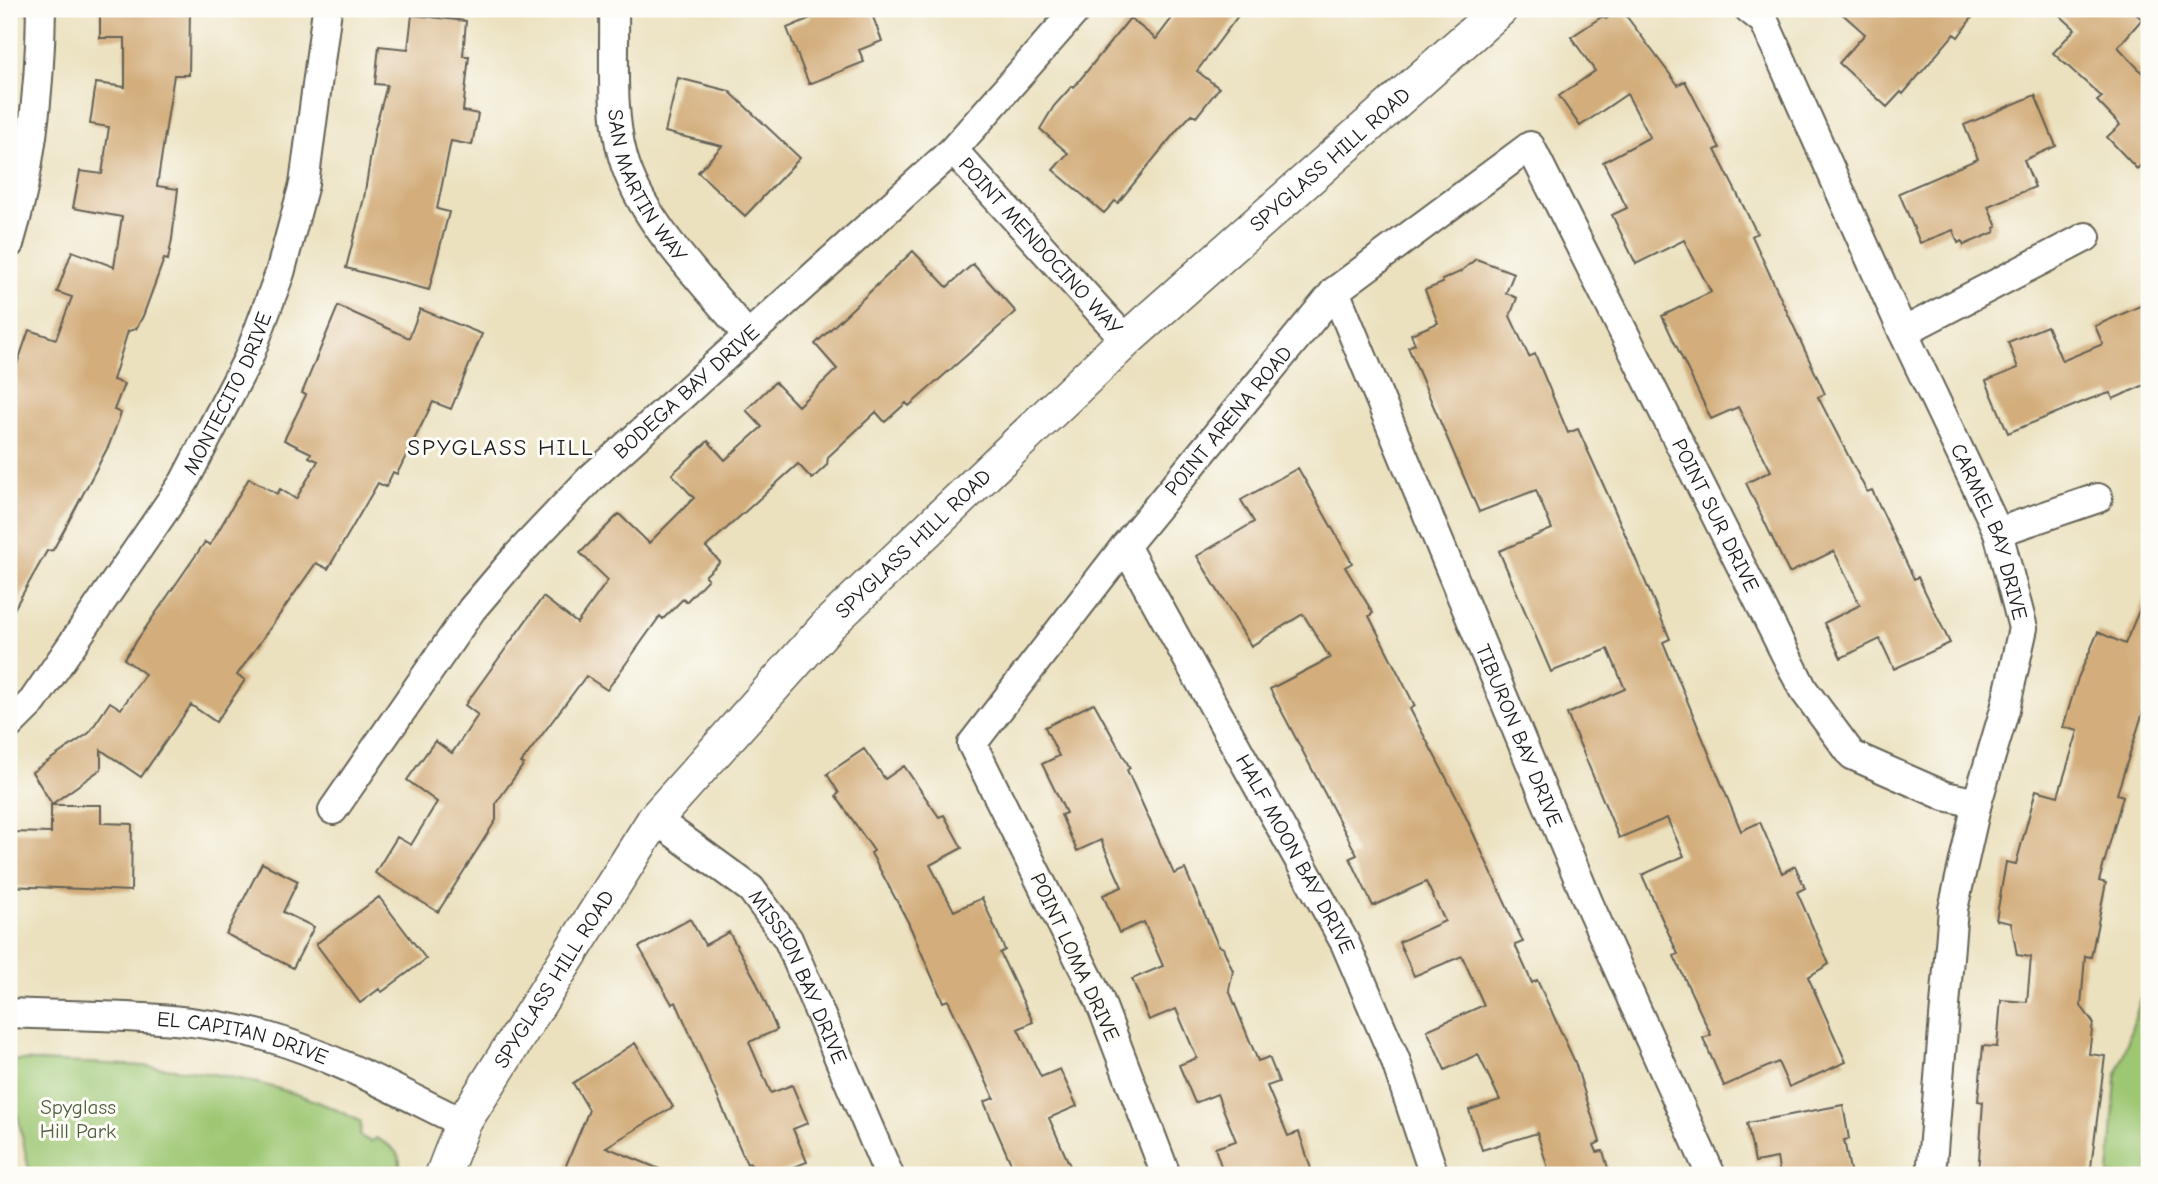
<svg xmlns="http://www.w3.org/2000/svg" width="2158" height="1184" viewBox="0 0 2158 1184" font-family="'Comic Neue',sans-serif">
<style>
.green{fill:#9ec773;stroke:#5d7248;stroke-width:2}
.building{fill:#d3ad7b}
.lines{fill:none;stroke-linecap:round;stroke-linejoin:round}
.minor-casing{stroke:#646155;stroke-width:32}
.major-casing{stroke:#646155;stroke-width:38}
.minor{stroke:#fff;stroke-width:28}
.major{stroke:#fff;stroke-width:35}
.labels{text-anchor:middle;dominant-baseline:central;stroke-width:6;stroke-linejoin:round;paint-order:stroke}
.street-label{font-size:21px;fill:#1c1c1c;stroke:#fdfcf7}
.park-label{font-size:21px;fill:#50603f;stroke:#fdfcf7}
.neighbourhood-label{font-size:23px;letter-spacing:2px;fill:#1c1c1c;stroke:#fdfcf7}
</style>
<rect width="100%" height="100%" fill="#fdfcf7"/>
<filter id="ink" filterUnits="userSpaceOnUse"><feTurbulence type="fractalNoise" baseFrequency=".0143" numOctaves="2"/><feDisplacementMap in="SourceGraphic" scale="14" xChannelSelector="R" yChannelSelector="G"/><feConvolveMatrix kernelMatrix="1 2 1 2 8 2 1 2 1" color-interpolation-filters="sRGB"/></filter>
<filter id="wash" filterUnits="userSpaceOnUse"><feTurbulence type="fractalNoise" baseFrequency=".00686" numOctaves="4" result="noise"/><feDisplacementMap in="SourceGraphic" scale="28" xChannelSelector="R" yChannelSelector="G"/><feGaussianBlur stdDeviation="1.57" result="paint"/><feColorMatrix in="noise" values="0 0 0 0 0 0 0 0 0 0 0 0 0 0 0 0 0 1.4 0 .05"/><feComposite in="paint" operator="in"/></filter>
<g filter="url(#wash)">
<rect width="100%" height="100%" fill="#ebe1bf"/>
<path class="green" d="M 2149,973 L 2149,1175 L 2109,1175 L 2116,1078 Z
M 9,1060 C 129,1065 252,1063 361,1122 L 360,1136 L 371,1142 L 376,1138 C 393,1147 405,1154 398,1175 L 30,1175 L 18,1116 L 9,1117 Z"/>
<g id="blocks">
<path class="building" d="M 100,9 L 190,9 L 189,75 L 174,75 L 157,186 L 178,189 L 172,239 L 168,260 L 164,259 L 143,316 L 136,329 L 128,331 L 113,380 L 124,384 L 114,410 L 121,413 L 109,445 L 64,530 L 53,550 L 47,551 L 9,618 L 9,387 L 29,330 L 56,339 L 72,297 L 57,292 L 72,251 L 114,267 L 122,217 L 73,208 L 80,171 L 102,174 L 109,127 L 90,124 L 96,83 L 125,87 L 125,38 L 100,38 Z
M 808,9 L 870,9 L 882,41 L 859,50 L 864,62 L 809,84 L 787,28 L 811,18 Z
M 1179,9 L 1243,9 L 1197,71 L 1219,88 L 1196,117 L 1192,114 L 1178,129 L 1118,203 L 1115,201 L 1104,213 L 1053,170 L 1068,153 L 1040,129 L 1054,106 L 1072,86 L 1074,87 L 1130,18 L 1156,39 Z
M 1621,9 L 1678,85 L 1685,81 L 1720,148 L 1715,150 L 1757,233 L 1752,236 L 1825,394 L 1818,397 L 1867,492 L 1872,490 L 1914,579 L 1918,577 L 1950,643 L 1894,669 L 1880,639 L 1841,658 L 1824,623 L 1860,605 L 1834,551 L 1789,573 L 1746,483 L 1771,471 L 1738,407 L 1711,419 L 1662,316 L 1711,292 L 1684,240 L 1636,264 L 1612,215 L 1627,208 L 1603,162 L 1650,137 L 1627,94 L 1580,126 L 1559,96 L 1595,71 L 1571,37 L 1603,16 L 1606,19 Z
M 1837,9 L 1978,9 L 1958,37 L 1954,34 L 1903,94 L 1901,92 L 1887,107 L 1839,63 L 1865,34 Z
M 2053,9 L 2130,9 L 2142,19 L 2118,47 L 2149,80 L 2149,157 L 2137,169 L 2107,137 L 2120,125 L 2097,101 L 2102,97 L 2053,53 L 2075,29 Z
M 412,15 L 466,21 L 463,56 L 469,56 L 463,111 L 478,114 L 472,145 L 451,141 L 437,209 L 449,212 L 429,290 L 346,268 L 364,198 L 375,129 L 387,85 L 375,84 L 379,46 L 408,49 Z
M 678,78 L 729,91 L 800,158 L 745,216 L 698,172 L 722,146 L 665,132 Z
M 2035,95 L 2056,146 L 2024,160 L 2035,187 L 1988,206 L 1997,227 L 1994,228 L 1995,232 L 1964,245 L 1962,241 L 1958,243 L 1953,230 L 1920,243 L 1899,193 L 1978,159 L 1964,125 Z
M 913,251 L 947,287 L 973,264 L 1016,312 L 909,406 L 906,403 L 885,422 L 876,412 L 828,457 L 827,465 L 812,479 L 798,464 L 706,547 L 720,562 L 705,576 L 708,579 L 686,602 L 683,599 L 663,619 L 660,616 L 607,690 L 586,676 L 521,763 L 524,764 L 496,803 L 496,820 L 438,912 L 375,873 L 397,837 L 411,845 L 437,802 L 407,780 L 435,741 L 452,753 L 478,715 L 465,705 L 543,597 L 577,623 L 608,580 L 580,553 L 619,514 L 649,543 L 694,498 L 672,474 L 708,441 L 725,460 L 762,427 L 746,410 L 775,382 L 798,406 L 837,369 L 815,344 Z
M 1476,259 L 1514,273 L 1506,293 L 1517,298 L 1510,316 L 1529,357 L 1535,354 L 1568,433 L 1578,429 L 1612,504 L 1670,639 L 1663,642 L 1741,831 L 1760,822 L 1782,873 L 1795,866 L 1805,888 L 1797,892 L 1829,964 L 1808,977 L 1846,1062 L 1789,1087 L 1778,1062 L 1724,1086 L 1703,1038 L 1711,1035 L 1674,956 L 1678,954 L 1642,875 L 1684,856 L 1667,818 L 1619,838 L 1567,714 L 1625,689 L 1608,649 L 1551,672 L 1499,551 L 1552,529 L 1536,490 L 1479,512 L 1408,347 L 1415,344 L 1411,334 L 1438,323 L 1425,290 L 1443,283 L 1442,280 L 1460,272 Z
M 2149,302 L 2149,383 L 2113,399 L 2110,393 L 2090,399 L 2008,433 L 1986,381 L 2018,368 L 2008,342 L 2047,326 L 2062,361 L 2103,344 L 2095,326 Z
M 338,306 L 409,338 L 420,309 L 482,334 L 451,409 L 433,402 L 397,474 L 393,472 L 386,487 L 378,483 L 328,569 L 316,563 L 237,675 L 245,680 L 216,722 L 191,705 L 141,777 L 101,750 L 101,769 L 52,804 L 32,772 L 89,733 L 110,702 L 121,709 L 145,674 L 124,659 L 205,542 L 210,545 L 249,478 L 277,494 L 280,489 L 296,499 L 318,461 L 309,457 L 311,453 L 284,440 L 306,395 L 302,393 Z
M 1298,468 L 1352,563 L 1345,567 L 1373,613 L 1369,616 L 1415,706 L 1410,709 L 1459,802 L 1523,942 L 1515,945 L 1532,983 L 1537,980 L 1575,1062 L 1600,1142 L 1594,1145 L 1597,1152 L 1603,1151 L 1610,1175 L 1550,1175 L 1537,1133 L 1482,1150 L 1469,1110 L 1500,1100 L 1478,1054 L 1445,1070 L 1427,1030 L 1484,1005 L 1462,956 L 1414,976 L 1399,942 L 1445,921 L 1426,882 L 1373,906 L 1350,858 L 1357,855 L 1270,689 L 1330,658 L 1303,614 L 1251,646 L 1197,556 L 1254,522 L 1241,500 Z
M 2149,587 L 2149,693 L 2117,794 L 2123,796 L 2099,881 L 2106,883 L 2091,957 L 2085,956 L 2081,1006 L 2093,1022 L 2089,1054 L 2105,1056 L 2090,1175 L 1978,1174 L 1983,1102 L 1978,1101 L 1983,1046 L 1997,1047 L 2001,1000 L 2027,1002 L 2031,957 L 2017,955 L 2011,923 L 1996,920 L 2006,862 L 2016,864 L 2036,790 L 2058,796 L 2078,731 L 2063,727 L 2078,678 L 2098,632 L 2125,644 Z
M 1094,703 L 1130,768 L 1127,770 L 1174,874 L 1185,869 L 1218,945 L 1223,948 L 1233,971 L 1229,990 L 1240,1017 L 1258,1061 L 1269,1057 L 1279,1082 L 1267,1086 L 1288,1136 L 1299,1132 L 1313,1175 L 1224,1175 L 1215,1148 L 1236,1141 L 1217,1094 L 1195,1103 L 1179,1065 L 1197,1058 L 1176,1009 L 1149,1020 L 1132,979 L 1163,966 L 1144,922 L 1119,933 L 1103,895 L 1122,887 L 1101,840 L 1077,851 L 1061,815 L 1066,813 L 1042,764 L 1059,756 L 1045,727 Z
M 864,749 L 885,779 L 904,766 L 939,817 L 944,815 L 962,848 L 930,865 L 954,911 L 982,898 L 1005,950 L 1000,953 L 1033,1022 L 1018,1029 L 1041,1077 L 1060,1069 L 1077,1106 L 1049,1118 L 1074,1175 L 1016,1175 L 984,1102 L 994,1098 L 948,1000 L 943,1002 L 908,922 L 871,853 L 874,851 L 836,796 L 839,793 L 827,774 Z
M 51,805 L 101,805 L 101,823 L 132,824 L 131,891 L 9,886 L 9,832 L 51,833 Z
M 262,863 L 298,881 L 283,912 L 314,927 L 293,968 L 226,934 Z
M 379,897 L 426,959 L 382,992 L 379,989 L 360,1003 L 316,944 Z
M 690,919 L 705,945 L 729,932 L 755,979 L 777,1030 L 749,1042 L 771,1093 L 792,1085 L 808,1123 L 793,1129 L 807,1162 L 774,1175 L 755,1175 L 750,1163 L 747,1164 L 676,1002 L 672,1004 L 639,947 Z
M 635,1043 L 673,1107 L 606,1147 L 674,1175 L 562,1175 L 589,1110 L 573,1083 Z
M 1843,1105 L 1849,1139 L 1844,1140 L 1851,1175 L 1780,1175 L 1777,1158 L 1755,1162 L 1747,1123 Z"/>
</g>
</g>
<g filter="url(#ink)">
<use href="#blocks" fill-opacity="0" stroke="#646155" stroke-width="2"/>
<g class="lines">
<g class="minor-casing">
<g id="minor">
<path id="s1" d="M 614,9 C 615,57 610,110 623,157 C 641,222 705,283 747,335"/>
<path id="s2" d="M 1749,9 L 1764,21 L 1903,332 L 1998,532 L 2023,628 L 2005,709 L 1977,803 L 1953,909 L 1931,1175"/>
<path id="s3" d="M 953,150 L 1126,340"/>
<path d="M 9,244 C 32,168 40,88 41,9"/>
<path id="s4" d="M 1335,291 L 1589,904 L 1711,1175"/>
<path d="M 1903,332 L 2086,237"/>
<path d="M 1998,532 L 2098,498"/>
<path id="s5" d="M 1125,546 L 1345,943 L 1395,1059 L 1434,1175"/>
<path id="s6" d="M 9,725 L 33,701 L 184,482 L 248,359 L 280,273 L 304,184 L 327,9"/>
<path id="s7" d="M 333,810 L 472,609 L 518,555 L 591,478 L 953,150 L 1077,9"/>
<path id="s8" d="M 655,819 L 751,889 L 788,939 L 889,1175"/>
<path id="s9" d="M 9,1013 C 94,1017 185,1013 268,1037 C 336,1057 399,1092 463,1123"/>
<path id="s10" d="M 1166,1175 L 1099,999 L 972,744 L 1125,546 L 1335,291 L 1530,146 L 1803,689 L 1852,755 L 1945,796 L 1977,803"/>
</g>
</g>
<g class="major-casing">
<g id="major">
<path id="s11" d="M 443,1175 L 463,1123 L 655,819 L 829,624 L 1126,340 L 1500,9"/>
</g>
</g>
<use href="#minor" class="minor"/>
<use href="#major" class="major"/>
</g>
</g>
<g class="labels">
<g class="street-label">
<text stroke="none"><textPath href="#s11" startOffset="1360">SPYGLASS HILL ROAD</textPath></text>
<text stroke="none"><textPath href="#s1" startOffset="184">SAN MARTIN WAY</textPath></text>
<text stroke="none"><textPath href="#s3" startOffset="130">POINT MENDOCINO WAY</textPath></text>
<text stroke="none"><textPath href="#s6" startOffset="399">MONTECITO DRIVE</textPath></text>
<text stroke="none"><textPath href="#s7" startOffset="550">BODEGA BAY DRIVE</textPath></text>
<text stroke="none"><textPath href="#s10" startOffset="886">POINT ARENA ROAD</textPath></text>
<text stroke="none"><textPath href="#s10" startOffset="1710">POINT SUR DRIVE</textPath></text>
<text stroke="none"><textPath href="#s2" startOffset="578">CARMEL BAY DRIVE</textPath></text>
<text stroke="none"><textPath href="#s11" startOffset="793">SPYGLASS HILL ROAD</textPath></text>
<text stroke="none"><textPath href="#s4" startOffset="481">TIBURON BAY DRIVE</textPath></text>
<text stroke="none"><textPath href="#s5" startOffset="352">HALF MOON BAY DRIVE</textPath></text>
<text transform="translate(1075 957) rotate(65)">POINT LOMA DRIVE</text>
<text stroke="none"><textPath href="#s11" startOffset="226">SPYGLASS HILL ROAD</textPath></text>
<text stroke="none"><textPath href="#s8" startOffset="219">MISSION BAY DRIVE</textPath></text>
<text stroke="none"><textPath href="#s9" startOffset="236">EL CAPITAN DRIVE</textPath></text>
</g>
<g class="park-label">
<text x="78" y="1107">Spyglass<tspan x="78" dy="24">Hill Park</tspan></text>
</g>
<g class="neighbourhood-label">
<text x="501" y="447">SPYGLASS HILL</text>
</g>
</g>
<rect width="2158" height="1184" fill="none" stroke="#fdfcf7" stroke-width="35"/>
</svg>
